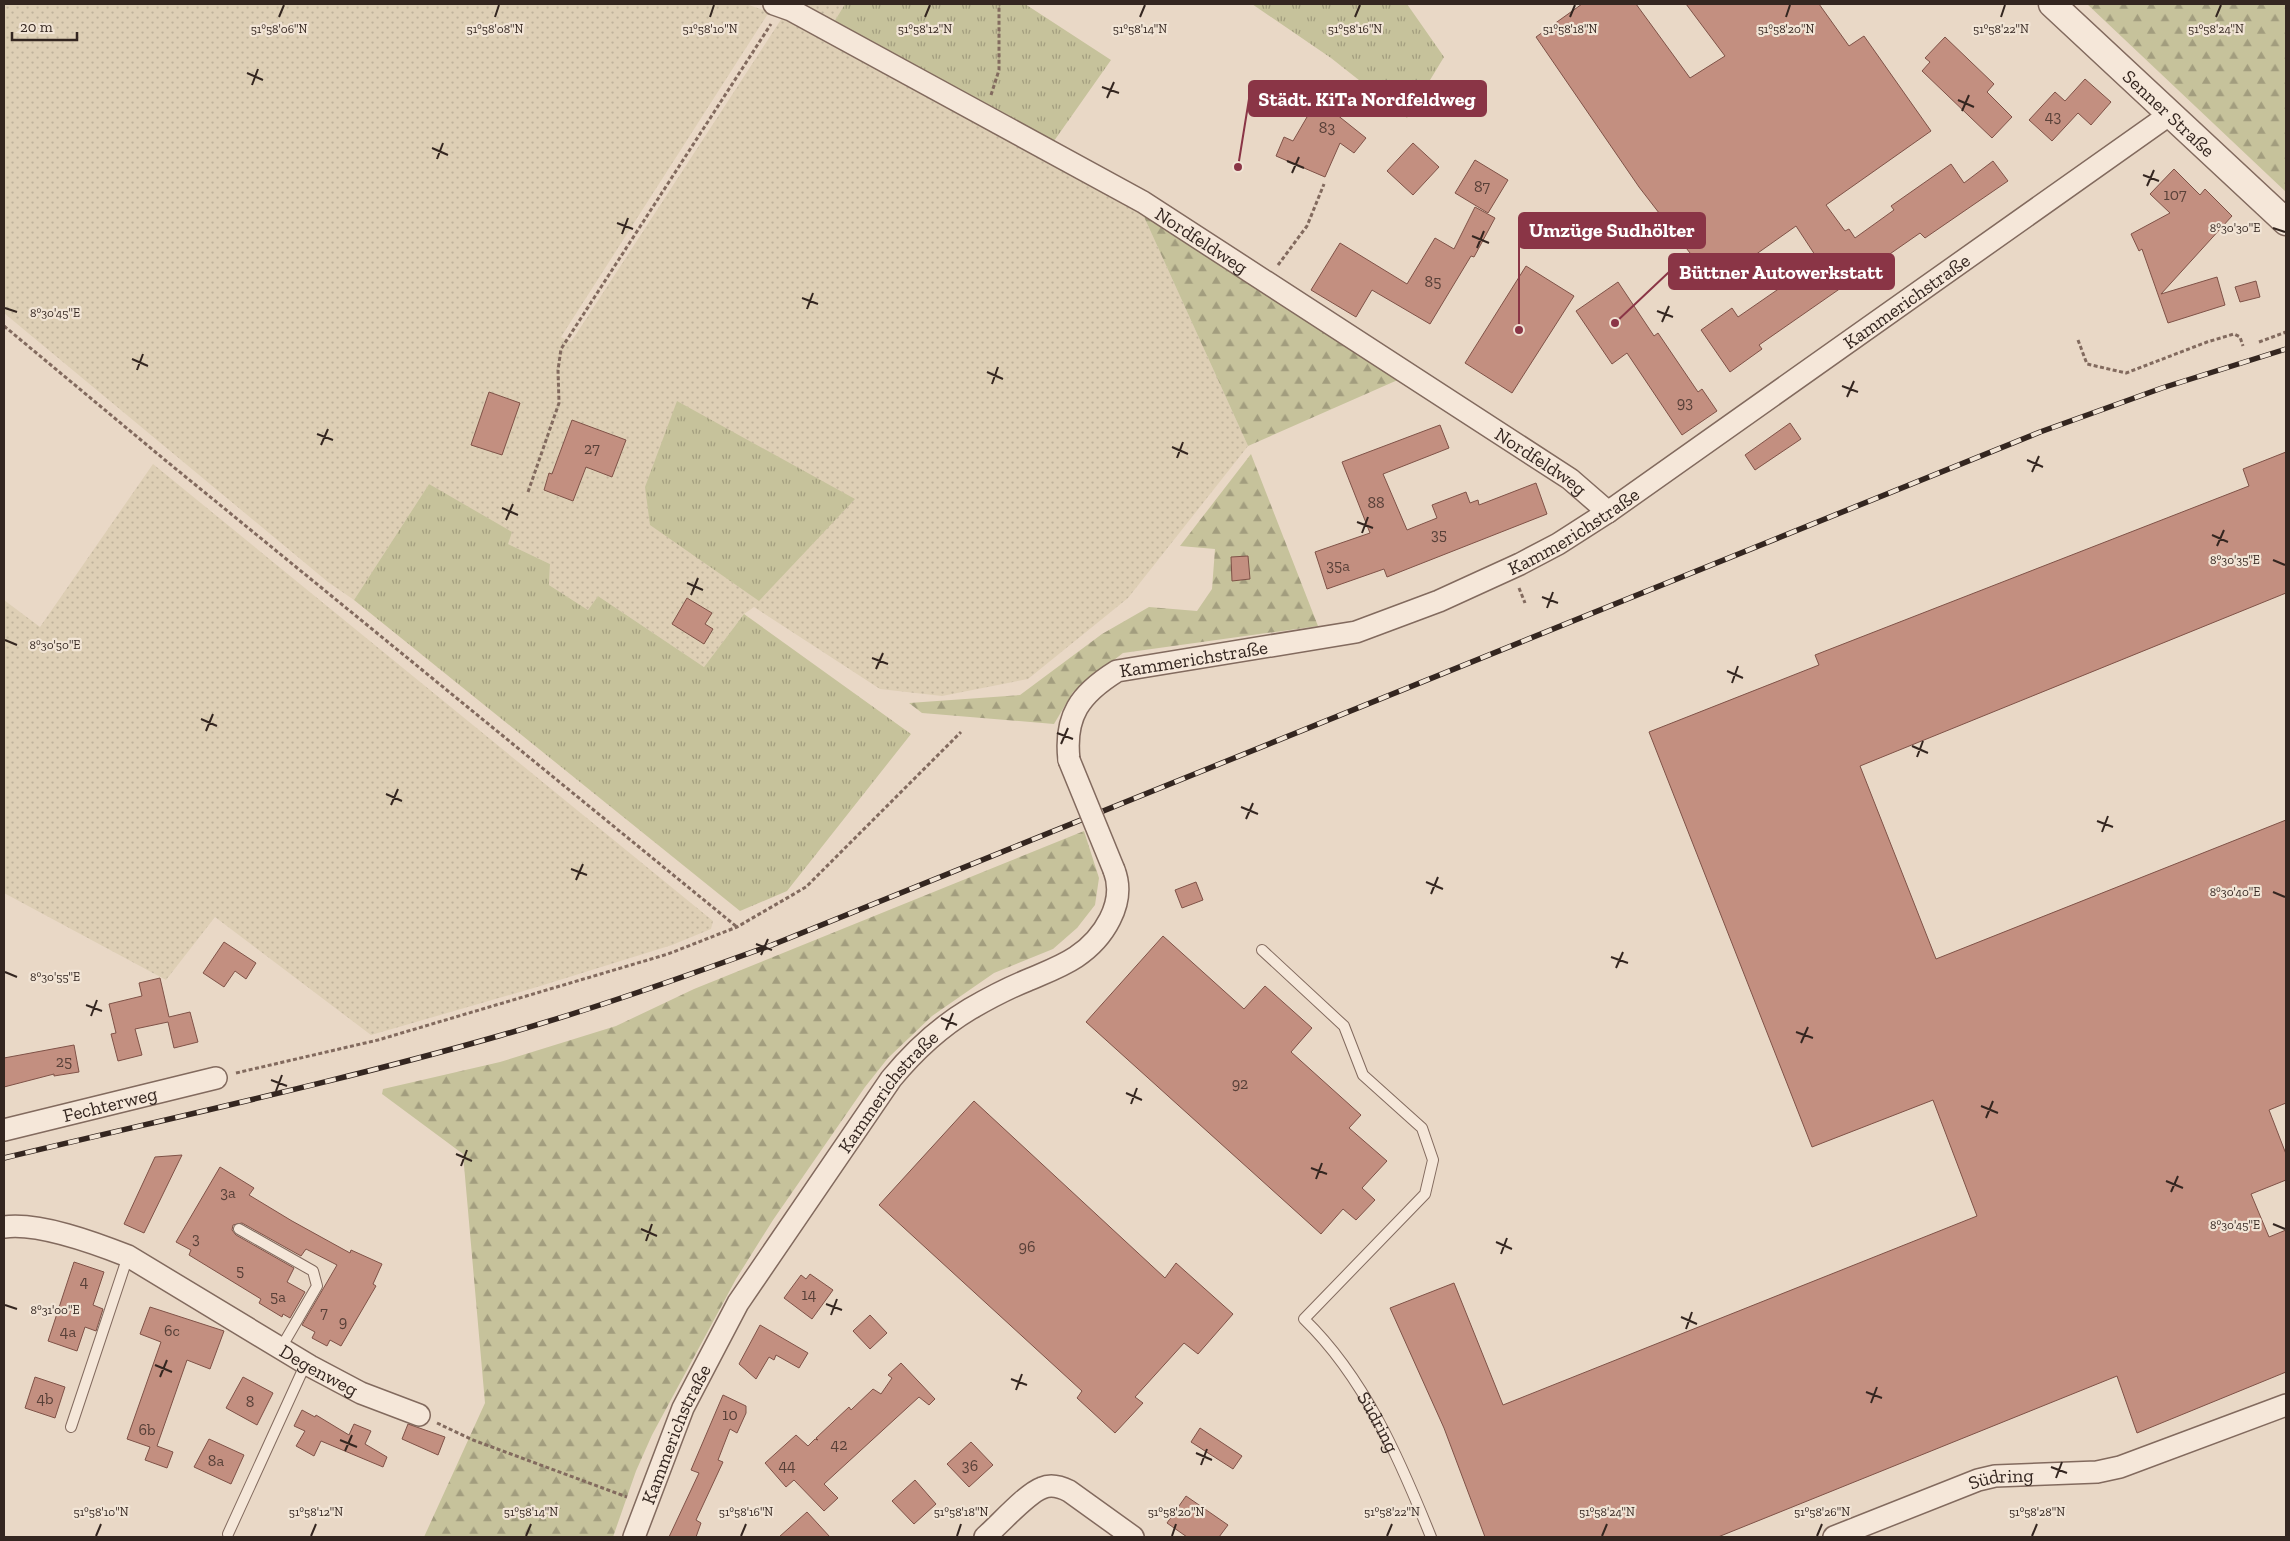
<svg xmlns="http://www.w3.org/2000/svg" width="2290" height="1541" viewBox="0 0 2290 1541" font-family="'Zilla Slab',serif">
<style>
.farmland{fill:url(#farmland-dots)}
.grass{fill:url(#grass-tufts)}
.forest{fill:url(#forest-firs)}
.building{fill:#c38f80;stroke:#7f5247}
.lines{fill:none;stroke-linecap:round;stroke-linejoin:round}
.service-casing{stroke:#826a5e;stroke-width:12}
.minor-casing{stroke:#826a5e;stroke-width:24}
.tertiary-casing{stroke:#826a5e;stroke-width:29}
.path{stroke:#826a5e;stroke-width:3;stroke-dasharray:4 2.5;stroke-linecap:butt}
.service{stroke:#f5e7d9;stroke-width:10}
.minor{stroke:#f5e7d9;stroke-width:21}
.tertiary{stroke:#f5e7d9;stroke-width:26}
.rail-casing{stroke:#342620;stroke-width:5.5}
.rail{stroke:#f1e4d5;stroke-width:4;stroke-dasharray:11;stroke-linecap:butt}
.minor-bridge-casing{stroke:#826a5e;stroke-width:24;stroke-linecap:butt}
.minor-bridge{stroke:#f5e7d9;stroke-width:21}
.ticks{fill:none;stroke:#342620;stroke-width:2}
.labels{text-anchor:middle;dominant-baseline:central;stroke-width:4.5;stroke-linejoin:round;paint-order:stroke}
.number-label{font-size:16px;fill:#584038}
.street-label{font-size:19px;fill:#342620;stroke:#f1e4d5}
.ticks-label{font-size:12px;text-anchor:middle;fill:#342620;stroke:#f1e4d5;stroke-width:4.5;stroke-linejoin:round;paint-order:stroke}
.leader{fill:none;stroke:#8a3546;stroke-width:2}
.callout-dot{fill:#8a3546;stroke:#f1e4d5;stroke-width:2}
.callout{fill:#8a3546;stroke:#8a3546;stroke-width:2}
.callout-label{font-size:20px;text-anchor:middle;font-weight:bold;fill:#fff}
</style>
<defs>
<pattern id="farmland-dots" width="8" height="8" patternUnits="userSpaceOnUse" patternTransform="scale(1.25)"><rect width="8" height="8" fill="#decfb5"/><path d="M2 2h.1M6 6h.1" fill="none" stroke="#bfb29b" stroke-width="1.8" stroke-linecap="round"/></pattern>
<pattern id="grass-tufts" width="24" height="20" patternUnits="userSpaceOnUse" patternTransform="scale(1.25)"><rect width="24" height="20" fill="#c6c29b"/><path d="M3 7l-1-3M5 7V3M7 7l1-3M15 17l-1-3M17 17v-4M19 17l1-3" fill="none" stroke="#a29d7e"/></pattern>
<pattern id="forest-firs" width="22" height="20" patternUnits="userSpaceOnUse" patternTransform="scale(1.25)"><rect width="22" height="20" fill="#c6c29b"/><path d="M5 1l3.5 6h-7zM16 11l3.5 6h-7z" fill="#a29d7e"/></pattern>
</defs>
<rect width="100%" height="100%" fill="#e9d8c6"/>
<path class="farmland" d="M 4,4 L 746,4 L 769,12 L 561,337 L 571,342 L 782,18 L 1140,208 L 1248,446 L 1128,598 L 1028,679 L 942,696 L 880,689 L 754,607 L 744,614 L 704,667 L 598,596 L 588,610 L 549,585 L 550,564 L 508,544 L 429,484 L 354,600 L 328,582 L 4,313 Z
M 798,4 L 845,4 L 834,22 Z
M 153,464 L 713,921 L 711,929 L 672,945 L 537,987 L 371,1035 L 215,917 L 166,980 L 4,893 L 4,600 L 40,627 Z"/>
<path class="grass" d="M 845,4 L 1025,4 L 1111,60 L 1054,141 L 834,22 Z
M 1252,4 L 1407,4 L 1444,57 L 1407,118 L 1331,58 Z
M 677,401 L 855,499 L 759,601 L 650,525 L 645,487 Z
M 429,484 L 512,532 L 508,544 L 550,564 L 549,585 L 588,610 L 598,596 L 704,667 L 744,614 L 911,734 L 787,891 L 740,911 L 354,600 Z"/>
<path class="forest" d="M 2087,4 L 2286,4 L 2286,192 Z
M 1140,208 L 1400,379 L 1248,446 Z
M 1251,454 L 1318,626 L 1123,653 L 1073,692 L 1054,724 L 922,713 L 909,703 L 1020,695 L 1102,634 L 1149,607 L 1197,611 L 1212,589 L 1215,549 L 1180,546 Z
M 1084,831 L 1099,878 L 1095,905 L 1077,928 L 1053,949 L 994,973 L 932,1016 L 888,1058 L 865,1087 L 773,1220 L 736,1279 L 652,1435 L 636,1471 L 613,1537 L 424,1537 L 485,1403 L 463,1154 L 382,1094 L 383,1089 L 500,1062 L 616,1026 L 694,989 Z"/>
<path class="building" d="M 1582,4 L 1636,4 L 1690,78 L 1725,56 L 1686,4 L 1819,4 L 1849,46 L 1864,36 L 1931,131 L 1826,205 L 1845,231 L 1849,229 L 1855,238 L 1894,210 L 1891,206 L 1951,164 L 1964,183 L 1993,161 L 2008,181 L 1925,238 L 1920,233 L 1759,345 L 1762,349 L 1730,372 L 1701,330 L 1732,308 L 1738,317 L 1819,261 L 1796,226 L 1714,284 L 1639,187 L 1536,37 Z
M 1945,37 L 1994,84 L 1987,92 L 2012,117 L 1992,138 L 1922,71 L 1930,62 L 1925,58 Z
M 2085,79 L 2111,102 L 2091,125 L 2078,113 L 2052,141 L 2029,120 L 2055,92 L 2065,101 Z
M 1296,82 L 1366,138 L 1354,153 L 1340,143 L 1325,177 L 1276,156 L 1284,137 L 1293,141 L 1307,117 L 1283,98 Z
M 1413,143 L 1439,167 L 1413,195 L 1387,171 Z
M 1475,160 L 1508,180 L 1488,213 L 1455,193 Z
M 2174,169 L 2200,195 L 2205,189 L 2232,216 L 2161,294 L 2217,277 L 2225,305 L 2168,323 L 2142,249 L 2139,251 L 2131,234 L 2170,213 L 2150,194 Z
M 1475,207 L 1495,218 L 1474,257 L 1471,256 L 1430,324 L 1372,290 L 1356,317 L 1311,290 L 1340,243 L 1407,284 L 1435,238 L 1454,249 Z
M 1526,266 L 1574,296 L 1512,393 L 1465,363 Z
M 2256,281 L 2260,297 L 2240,302 L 2235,287 Z
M 1618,282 L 1654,336 L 1658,333 L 1698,392 L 1702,389 L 1717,411 L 1682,435 L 1627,353 L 1612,364 L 1576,311 Z
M 489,392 L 520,403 L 502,455 L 471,445 Z
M 572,420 L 626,440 L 612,477 L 586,467 L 573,501 L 544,490 L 549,473 L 552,474 Z
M 1790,423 L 1801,439 L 1755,470 L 1745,455 Z
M 1440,425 L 1449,448 L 1383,474 L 1407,530 L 1437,518 L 1432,505 L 1466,492 L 1470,503 L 1478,500 L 1479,505 L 1536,483 L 1547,514 L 1387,577 L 1384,569 L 1327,589 L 1315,552 L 1370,533 L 1342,462 Z
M 2286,452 L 2286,593 L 1860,766 L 1936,959 L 2286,820 L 2286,1103 L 2269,1110 L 2286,1154 L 2286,1180 L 2251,1194 L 2269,1237 L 2286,1230 L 2286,1372 L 2137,1433 L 2117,1376 L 1718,1537 L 1485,1537 L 1444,1428 L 1390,1308 L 1454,1283 L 1503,1405 L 1977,1216 L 1933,1100 L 1812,1147 L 1649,732 L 1819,665 L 1815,655 L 2249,486 L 2243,469 Z
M 1248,556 L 1250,579 L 1232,581 L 1231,557 Z
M 687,598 L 712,613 L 705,624 L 713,629 L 704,644 L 672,624 Z
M 1196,882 L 1203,900 L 1182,908 L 1175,890 Z
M 1163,936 L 1244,1009 L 1265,986 L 1312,1028 L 1291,1052 L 1361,1115 L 1349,1128 L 1387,1161 L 1362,1188 L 1375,1200 L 1356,1220 L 1343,1209 L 1321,1234 L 1086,1022 Z
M 224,942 L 256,963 L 246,979 L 235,971 L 224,987 L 203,973 Z
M 160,978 L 169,1017 L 190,1012 L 198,1042 L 174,1048 L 168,1022 L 135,1029 L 142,1055 L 118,1061 L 111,1034 L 116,1033 L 109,1004 L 142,996 L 139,983 Z
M 74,1045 L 79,1072 L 54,1076 L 54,1074 L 4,1087 L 4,1058 Z
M 974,1101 L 1165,1278 L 1176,1263 L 1233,1314 L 1198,1354 L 1184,1343 L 1135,1397 L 1143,1403 L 1115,1433 L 1077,1398 L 1082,1391 L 879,1205 Z
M 182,1155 L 144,1233 L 124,1224 L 155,1157 Z
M 220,1167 L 254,1188 L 249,1195 L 292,1221 L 350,1253 L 351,1250 L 382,1264 L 373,1284 L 376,1286 L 341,1346 L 330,1340 L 327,1346 L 312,1338 L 315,1332 L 302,1325 L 337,1265 L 306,1249 L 301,1256 L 242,1223 L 233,1225 L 232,1230 L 236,1235 L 294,1268 L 287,1282 L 305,1292 L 290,1318 L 283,1314 L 282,1317 L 259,1303 L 261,1299 L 189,1255 L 191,1250 L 176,1242 Z
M 74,1262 L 104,1272 L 93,1305 L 103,1309 L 96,1331 L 85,1327 L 77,1351 L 48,1341 Z
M 810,1274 L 833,1290 L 812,1319 L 784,1298 L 801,1275 L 806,1279 Z
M 150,1307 L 224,1331 L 210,1369 L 187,1360 L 157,1446 L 173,1452 L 167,1468 L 145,1460 L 150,1447 L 127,1439 L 161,1342 L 140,1334 Z
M 870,1315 L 887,1333 L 870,1349 L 853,1331 Z
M 760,1325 L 808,1353 L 799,1368 L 776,1355 L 774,1360 L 769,1357 L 756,1379 L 739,1364 Z
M 901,1363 L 935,1399 L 929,1405 L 919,1397 L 824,1484 L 838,1498 L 824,1511 L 794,1480 L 786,1487 L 765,1463 L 796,1435 L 808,1446 L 815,1439 L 818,1440 L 816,1438 L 849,1407 L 851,1410 L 873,1389 L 881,1394 L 892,1378 L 888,1375 Z
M 35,1377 L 65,1387 L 55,1418 L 25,1408 Z
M 243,1377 L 273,1393 L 257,1425 L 226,1408 Z
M 723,1395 L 746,1406 L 746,1413 L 737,1433 L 730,1429 L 718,1460 L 723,1462 L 696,1520 L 701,1523 L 696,1537 L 669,1537 L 699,1473 L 691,1470 Z
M 302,1410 L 315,1417 L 316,1415 L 349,1435 L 354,1424 L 371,1431 L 365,1444 L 387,1457 L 383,1467 L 321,1441 L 314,1456 L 296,1446 L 305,1431 L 294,1426 Z
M 408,1424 L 445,1437 L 438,1455 L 402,1439 Z
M 1200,1428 L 1242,1456 L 1233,1469 L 1191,1442 Z
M 209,1439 L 244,1455 L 231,1484 L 194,1467 Z
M 971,1442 L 993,1465 L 969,1487 L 947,1464 Z
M 915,1480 L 936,1504 L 914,1524 L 892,1501 Z
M 1186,1496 L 1228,1525 L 1219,1537 L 1187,1537 L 1167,1523 Z
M 807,1512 L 830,1537 L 779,1537 Z"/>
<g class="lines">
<g class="service-casing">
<g id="service">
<path id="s1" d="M 1262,950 L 1344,1026 L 1363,1075 L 1422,1128 L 1433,1160 L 1425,1194 L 1304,1319 C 1365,1378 1400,1460 1431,1537"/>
<path d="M 239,1229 L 313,1271 L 317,1286 L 281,1348"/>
<path d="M 71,1427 L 128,1256"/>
<path d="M 228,1534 L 306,1363"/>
</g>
</g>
<g class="minor-casing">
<g id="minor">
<path id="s2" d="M 774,4 L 791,10 L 1143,202 L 1570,479 L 1608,512"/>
<path id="s3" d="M 1069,760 C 1064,716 1080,694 1117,671 L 1356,632 L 1439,601 L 1520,564 L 1558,544 L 1608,512 L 2169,115"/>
<path id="s4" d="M 4,1130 L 216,1078"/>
<path id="s5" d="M 4,1227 C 39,1222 95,1243 128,1256 L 310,1366 L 361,1393 L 419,1415"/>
<path id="s6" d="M 634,1537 L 683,1408 L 738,1303 L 891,1079 C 914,1051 940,1027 970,1009 C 989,998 1008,988 1028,980 C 1044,973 1061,967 1076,957 C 1103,939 1127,903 1114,870"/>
<path d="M 985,1537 C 999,1525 1026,1494 1042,1488 C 1051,1484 1061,1487 1069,1491 L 1133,1537"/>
<path id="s7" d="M 1834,1537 L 1978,1480 L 1995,1476 L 2097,1472 L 2120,1467 L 2286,1405"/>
</g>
</g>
<g class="tertiary-casing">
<g id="tertiary">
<path id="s8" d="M 2052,4 L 2286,222"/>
</g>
</g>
<path class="path" d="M 991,95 L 999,70 L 999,4
M 1278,265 L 1307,226 L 1324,184
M 4,326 L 165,460 L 737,927
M 2078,340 L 2087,364 L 2126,373 L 2207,342 L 2234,334 L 2240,337 L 2243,346
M 2259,342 L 2286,332
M 528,492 L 559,403 L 558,370 L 561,349 L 771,24
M 1519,588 L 1525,603
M 236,1073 L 378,1040 L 668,954 L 737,927 L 806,887 L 961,732
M 437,1423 L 473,1440 L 627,1497"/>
<use href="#service" class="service"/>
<use href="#minor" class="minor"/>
<use href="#tertiary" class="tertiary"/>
<g class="rail-casing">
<path id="rail" d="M 4,1158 C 170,1118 338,1082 502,1035 C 594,1009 683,977 772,945 L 2040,432 L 2162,388 L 2286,349"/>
</g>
<use href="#rail" class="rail"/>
<g class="minor-bridge-casing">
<path id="minor-bridge" d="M 1069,760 L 1114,870"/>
</g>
<use href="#minor-bridge" class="minor-bridge"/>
</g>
<path class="ticks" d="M 279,17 L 284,5M 495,17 L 499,5M 710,17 L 714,5M 925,17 L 930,5M 1140,17 L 1145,5M 1355,17 L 1360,5M 1570,17 L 1575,5M 1786,17 L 1790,5M 2001,17 L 2005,5M 2216,17 L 2221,5M 247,73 L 263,80M 252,85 L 258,69M 1102,87 L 1119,93M 1107,98 L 1114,82M 1958,100 L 1974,107M 1962,111 L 1969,95M 432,148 L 448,155M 437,159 L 443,143M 1287,161 L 1304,168M 1292,173 L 1299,157M 2143,175 L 2159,181M 2147,186 L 2154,170M 617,223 L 633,229M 2273,228 L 2285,232M 622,234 L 628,218M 1472,236 L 1489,243M 1477,248 L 1484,231M 802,298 L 818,304M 5,308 L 17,312M 807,309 L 813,293M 1657,311 L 1673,317M 1662,322 L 1669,306M 132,359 L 148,366M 137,370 L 143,354M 987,372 L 1003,379M 992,384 L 998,367M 1842,386 L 1858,392M 1847,397 L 1854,381M 317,434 L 333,440M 321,445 L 328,429M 1172,447 L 1188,454M 1177,458 L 1183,442M 2027,460 L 2043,467M 2032,472 L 2039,456M 502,508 L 518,515M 506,520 L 513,504M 1357,522 L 1373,528M 1362,533 L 1368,517M 2212,535 L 2228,542M 2217,546 L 2224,530M 2273,560 L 2285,565M 687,583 L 703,590M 691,595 L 698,578M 1542,597 L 1558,603M 1547,608 L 1553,592M 5,640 L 17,645M 872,658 L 888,664M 876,669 L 883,653M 1727,671 L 1743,678M 1732,683 L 1738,666M 201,719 L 217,726M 206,731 L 213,714M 1057,733 L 1073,739M 1061,744 L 1068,728M 1912,746 L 1928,753M 1917,757 L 1923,741M 386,794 L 402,801M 391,805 L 398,789M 1241,807 L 1258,814M 1246,819 L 1253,803M 2097,821 L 2113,827M 2102,832 L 2108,816M 571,869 L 587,875M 576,880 L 583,864M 1426,882 L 1443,889M 2273,892 L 2285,897M 1431,894 L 1438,877M 756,944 L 772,950M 761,955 L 768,939M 1611,957 L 1628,963M 1616,968 L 1623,952M 5,972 L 17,977M 86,1005 L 102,1011M 91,1016 L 97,1000M 941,1018 L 957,1025M 946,1030 L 953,1013M 1796,1032 L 1813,1038M 1801,1043 L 1808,1027M 271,1080 L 287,1086M 276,1091 L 282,1075M 1126,1093 L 1142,1100M 1131,1104 L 1137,1088M 1981,1106 L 1998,1113M 1986,1118 L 1993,1101M 456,1154 L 472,1161M 461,1166 L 467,1150M 1311,1168 L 1327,1174M 1316,1179 L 1322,1163M 2166,1181 L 2183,1188M 2171,1192 L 2178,1176M 2273,1224 L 2285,1229M 641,1229 L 657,1236M 646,1241 L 652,1224M 1496,1242 L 1512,1249M 1501,1254 L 1507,1238M 826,1304 L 842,1310M 5,1305 L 17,1309M 831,1315 L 837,1299M 1681,1317 L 1697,1324M 1686,1329 L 1692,1312M 155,1365 L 172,1372M 160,1377 L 167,1360M 1011,1379 L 1027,1385M 1016,1390 L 1022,1374M 1866,1392 L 1882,1398M 1871,1403 L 1877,1387M 340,1440 L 357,1447M 345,1451 L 352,1435M 1196,1453 L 1212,1460M 1201,1465 L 1207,1449M 2051,1467 L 2067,1473M 2056,1478 L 2062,1462M 96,1536 L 101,1524M 311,1536 L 316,1524M 526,1536 L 531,1524M 741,1536 L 746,1524M 957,1536 L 961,1524M 1172,1536 L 1176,1524M 1387,1536 L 1392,1524M 1602,1536 L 1607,1524M 1817,1536 L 1822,1524M 2032,1536 L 2037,1524"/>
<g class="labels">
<g class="number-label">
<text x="2053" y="116">43</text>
<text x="1327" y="127">83</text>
<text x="1482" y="186">87</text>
<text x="2175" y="194">107</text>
<text x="1433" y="281">85</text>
<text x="1685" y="402">93</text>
<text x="592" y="448">27</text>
<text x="1376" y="502">88</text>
<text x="1439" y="534">35</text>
<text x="1338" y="565">35a</text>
<text x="64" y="1061">25</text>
<text x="1240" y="1083">92</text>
<text x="228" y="1192">3a</text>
<text x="196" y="1238">3</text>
<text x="1027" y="1246">96</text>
<text x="240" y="1270">5</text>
<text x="84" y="1281">4</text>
<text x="809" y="1294">14</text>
<text x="278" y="1296">5a</text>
<text x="324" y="1312">7</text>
<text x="343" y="1321">9</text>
<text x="172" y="1330">6c</text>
<text x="68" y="1331">4a</text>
<text x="45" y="1398">4b</text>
<text x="250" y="1401">8</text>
<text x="730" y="1414">10</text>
<text x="147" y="1429">6b</text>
<text x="839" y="1444">42</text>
<text x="216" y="1460">8a</text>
<text x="787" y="1465">44</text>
<text x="970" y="1465">36</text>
</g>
<g class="street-label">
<text stroke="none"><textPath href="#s8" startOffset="160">Senner Straße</textPath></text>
<text stroke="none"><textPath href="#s2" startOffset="489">Nordfeldweg</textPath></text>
<text stroke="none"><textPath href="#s3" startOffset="996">Kammerichstraße</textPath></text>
<text stroke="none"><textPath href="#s2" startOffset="894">Nordfeldweg</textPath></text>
<text stroke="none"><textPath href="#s3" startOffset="591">Kammerichstraße</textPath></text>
<text stroke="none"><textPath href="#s3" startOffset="186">Kammerichstraße</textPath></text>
<text stroke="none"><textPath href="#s6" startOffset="516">Kammerichstraße</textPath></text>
<text stroke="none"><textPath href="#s4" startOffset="109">Fechterweg</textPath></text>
<text stroke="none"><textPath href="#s5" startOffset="351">Degenweg</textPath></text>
<text stroke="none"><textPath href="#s1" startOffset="614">Südring</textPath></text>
<text stroke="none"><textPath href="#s6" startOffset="111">Kammerichstraße</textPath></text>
<text stroke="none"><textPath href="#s7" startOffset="178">Südring</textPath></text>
</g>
</g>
<g class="ticks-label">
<text x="279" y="33">51°58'06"N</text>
<text x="495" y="33">51°58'08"N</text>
<text x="710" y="33">51°58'10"N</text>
<text x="925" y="33">51°58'12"N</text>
<text x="1140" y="33">51°58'14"N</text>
<text x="1355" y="33">51°58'16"N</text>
<text x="1570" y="33">51°58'18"N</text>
<text x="1786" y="33">51°58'20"N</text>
<text x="2001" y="33">51°58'22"N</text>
<text x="2216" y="33">51°58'24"N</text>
<text x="2235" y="232">8°30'30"E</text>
<text x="55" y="317">8°30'45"E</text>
<text x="2235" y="564">8°30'35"E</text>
<text x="55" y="649">8°30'50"E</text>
<text x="2235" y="896">8°30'40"E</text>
<text x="55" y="981">8°30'55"E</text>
<text x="2235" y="1229">8°30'45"E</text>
<text x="55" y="1314">8°31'00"E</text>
<text x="101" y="1516">51°58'10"N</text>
<text x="316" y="1516">51°58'12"N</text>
<text x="531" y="1516">51°58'14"N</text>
<text x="746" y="1516">51°58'16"N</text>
<text x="961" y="1516">51°58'18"N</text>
<text x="1176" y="1516">51°58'20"N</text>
<text x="1392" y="1516">51°58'22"N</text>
<text x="1607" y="1516">51°58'24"N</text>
<text x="1822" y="1516">51°58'26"N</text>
<text x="2037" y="1516">51°58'28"N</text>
</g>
<path class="leader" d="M1238 167L1249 99M1519 330L1519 230M1615 323L1669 272"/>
<g class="callout-dot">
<circle cx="1238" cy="167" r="5"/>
<circle cx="1519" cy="330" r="5"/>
<circle cx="1615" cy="323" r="5"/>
</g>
<g class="callout">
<rect x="1249" y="81" width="237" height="35" rx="5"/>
<rect x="1519" y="213" width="186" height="35" rx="5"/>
<rect x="1669" y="254" width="225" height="35" rx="5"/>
</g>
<g class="callout-label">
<text x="1367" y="106">Städt. KiTa Nordfeldweg</text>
<text x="1612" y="237">Umzüge Sudhölter</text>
<text x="1781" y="279">Büttner Autowerkstatt</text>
</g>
<rect width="2290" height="1541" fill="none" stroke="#342620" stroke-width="10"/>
<path d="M12 32v8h65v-8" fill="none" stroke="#342620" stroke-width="2.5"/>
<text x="20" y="32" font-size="15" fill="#342620" stroke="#f1e4d5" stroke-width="4" paint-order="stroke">20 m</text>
</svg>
